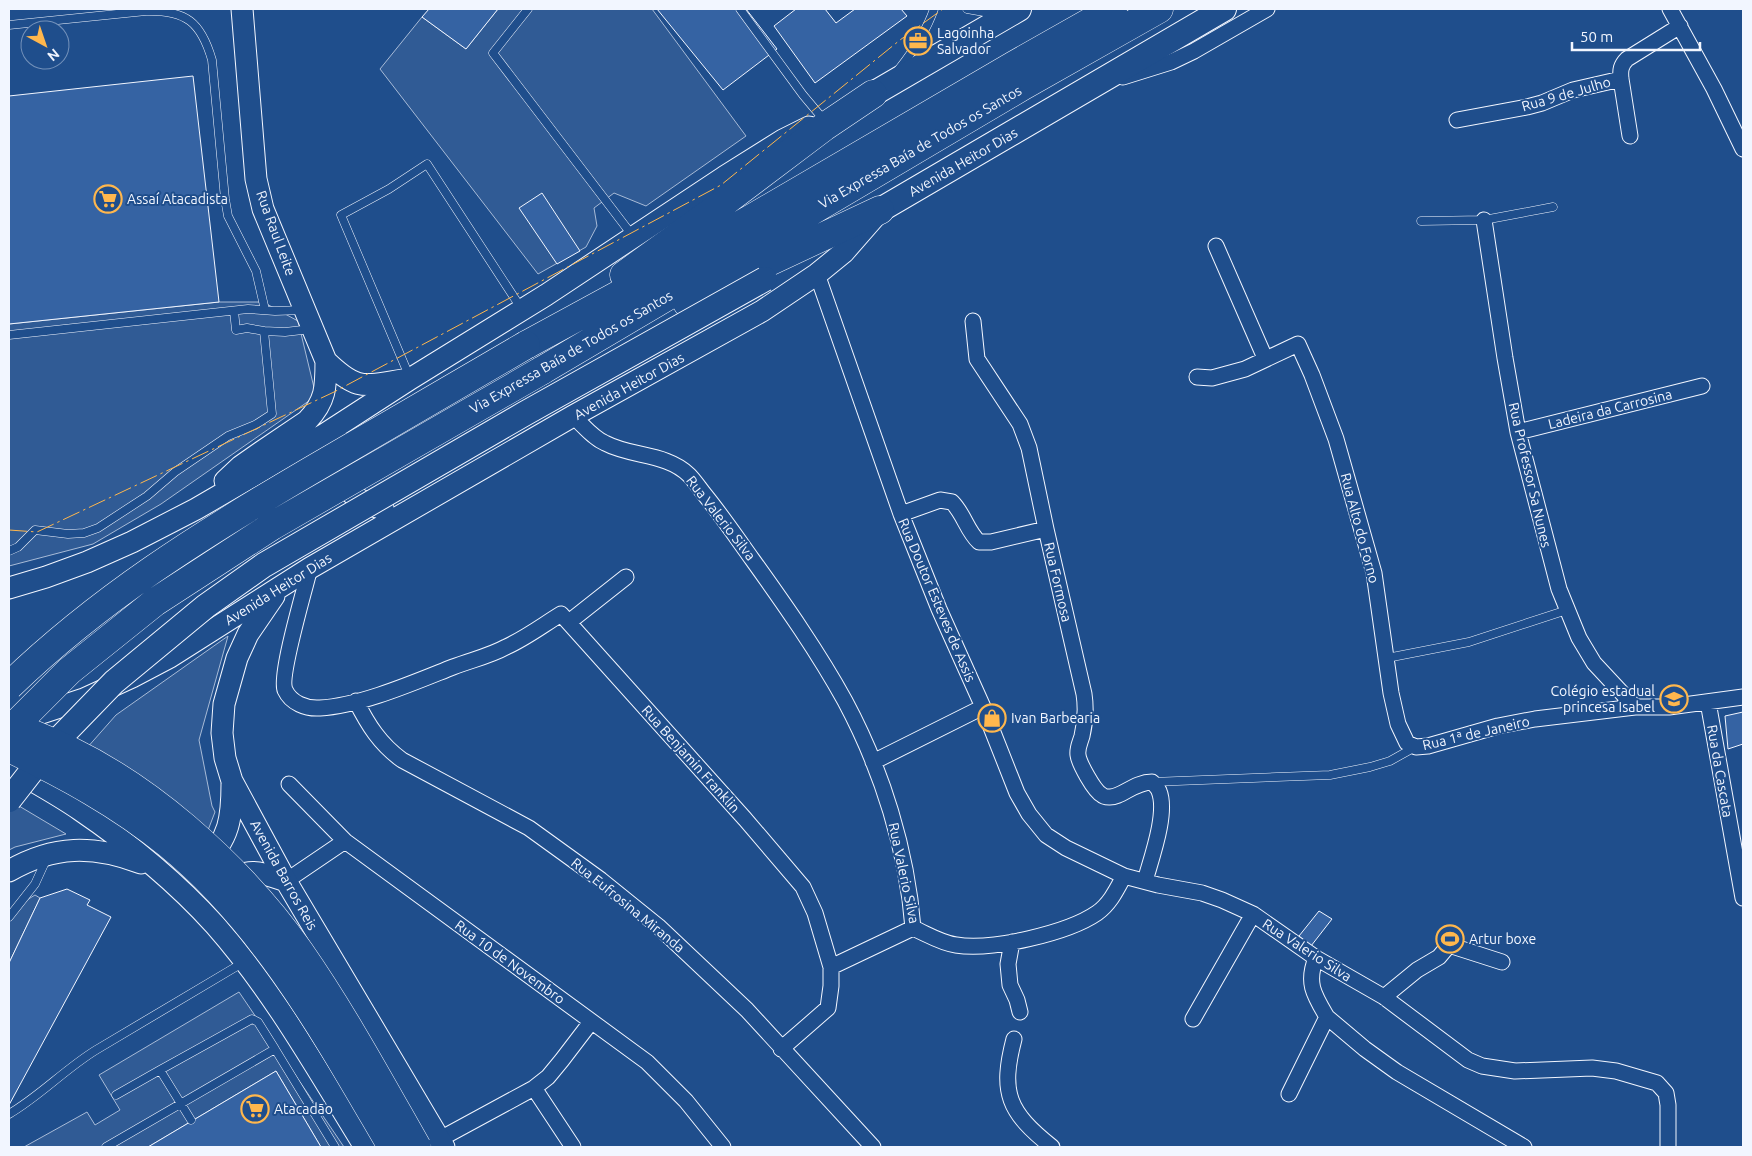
<svg xmlns="http://www.w3.org/2000/svg" width="1752" height="1156" viewBox="0 0 1752 1156" font-family="Ubuntu,sans-serif">
<style>
.built{fill:#305b95;stroke:#a8bbd7}
.building{fill:#3563a3;stroke:#f2f6ff}
.lines{fill:none;stroke-linecap:round;stroke-linejoin:round}
.lane-casing{stroke:#f2f6ff;stroke-width:9}
.street-casing{stroke:#f2f6ff;stroke-width:17}
.secondary-casing{stroke:#f2f6ff;stroke-width:23}
.primary-casing{stroke:#f2f6ff;stroke-width:26}
.highway-casing{stroke:#f2f6ff;stroke-width:29}
.lane{stroke:#1f4e8c;stroke-width:8}
.street{stroke:#1f4e8c;stroke-width:15}
.secondary{stroke:#1f4e8c;stroke-width:21}
.primary{stroke:#1f4e8c;stroke-width:24}
.highway{stroke:#1f4e8c;stroke-width:28}
.primary-bridge-casing{stroke:#f2f6ff;stroke-width:26;stroke-linecap:butt}
.highway-bridge-casing{stroke:#f2f6ff;stroke-width:29;stroke-linecap:butt}
.primary-bridge{stroke:#1f4e8c;stroke-width:24}
.highway-bridge{stroke:#1f4e8c;stroke-width:28}
.power{stroke:#ffb74d;stroke-width:1;stroke-dasharray:18 4 2.5 4;stroke-linecap:butt}
.labels{text-anchor:middle;dominant-baseline:central;stroke-width:4;stroke-linejoin:round;paint-order:stroke}
.poi-label{font-size:14px;fill:#f2f6ff;stroke:#1f4e8c;text-anchor:start}
.street-label{font-size:14px;fill:#f2f6ff;stroke:#1f4e8c}
</style>
<rect width="100%" height="100%" fill="#1f4e8c"/>
<path class="built" d="M 498,9 L 652,9 L 746,136 L 646,206 L 614,193 L 594,208 L 597,226 L 586,247 L 538,274 L 380,69 L 422,17 L 466,49 Z
M 219,302 L 263,302 L 298,321 L 316,396 L 161,504 L 93,544 L 9,566 L 9,324 Z
M 228,636 L 199,740 L 212,806 L 215,812 L 205,838 L 172,870 L 48,792 L 116,715 Z
M 9,800 L 66,834 L 15,847 L 9,850 Z
M 35,895 L 40,898 L 9,963 L 9,911 Z
M 239,992 L 344,1147 L 321,1147 L 276,1071 L 148,1147 L 24,1147 L 87,1112 L 95,1125 L 120,1110 L 99,1075 Z"/>
<path class="building" d="M 429,9 L 498,9 L 466,49 L 422,17 Z
M 657,9 L 746,9 L 777,49 L 723,90 Z
M 796,9 L 825,9 L 836,23 L 855,9 L 901,9 L 907,16 L 815,83 L 774,26 Z
M 193,76 L 219,302 L 9,324 L 9,96 Z
M 542,193 L 580,251 L 557,264 L 519,208 Z
M 1743,712 L 1743,744 L 1728,749 L 1725,716 Z
M 67,889 L 90,900 L 87,905 L 111,917 L 9,1105 L 9,963 L 40,898 Z
M 1319,911 L 1332,919 L 1311,946 L 1299,936 Z
M 276,1071 L 321,1147 L 148,1147 Z"/>
<g class="lines">
<g class="lane-casing">
<path id="lane" d="M 528,9 L 493,53 L 632,235
M 740,9 L 803,95 L 824,120
M 967,9 L 984,12 L 999,12
M 9,25 L 146,11 C 186,10 201,22 212,60 L 225,199 L 228,216 L 256,271 L 265,310
M 899,69 C 914,50 926,32 934,9
M 1421,221 L 1484,220 L 1553,207
M 264,331 L 285,332 L 311,329
M 9,335 L 248,309 L 275,311 L 303,310
M 410,378 L 341,215 L 389,189 L 427,164 L 521,308
M 9,551 L 18,547 L 35,530 L 68,534 L 84,533 L 98,528 L 147,496 L 175,472 L 228,436 L 255,425 L 272,414 L 264,331 L 247,328 L 236,330 L 234,311
M 1387,658 L 1469,642 L 1567,610
M 1152,782 L 1330,775 L 1370,767 L 1390,761 L 1415,747
M 9,917 L 35,884 L 46,860
M 160,1070 L 252,1019 L 258,1022 L 275,1049
M 116,1095 L 160,1070 L 191,1120
M 9,1114 C 40,1096 65,1069 96,1050 L 244,962
M 106,1147 L 275,1049 L 335,1147"/>
</g>
<g class="street-casing">
<path id="street" d="M 1670,9 L 1714,89 L 1743,149
M 1123,77 L 1171,62 L 1194,51 L 1267,9
M 1457,120 L 1527,107 L 1542,103 L 1573,90 L 1621,79
M 1630,136 L 1621,79 C 1620,70 1621,65 1627,59 L 1680,26
M 1484,220 L 1505,358 L 1518,432 L 1559,589 L 1579,638 L 1594,663 L 1635,707
M 1216,246 L 1265,358
M 817,274 L 901,514 L 939,609 L 983,707 L 1017,793 L 1029,814 L 1046,835 L 1066,848 L 1124,876
M 973,321 L 977,359 L 1020,424 L 1029,448 L 1046,529 L 1084,694 C 1086,707 1085,723 1082,736 C 1080,743 1077,748 1078,755 C 1079,763 1094,791 1102,795 C 1104,797 1107,797 1109,797 C 1121,798 1134,782 1152,782 C 1155,785 1158,788 1159,791 C 1168,813 1151,859 1145,881
M 1197,377 L 1212,378 L 1245,369 L 1298,344 L 1312,375 L 1336,439 L 1374,573 L 1391,693 L 1398,724 L 1407,743 L 1416,747 L 1428,746 L 1498,726 L 1535,719 L 1635,707 L 1669,707 L 1743,697
M 573,416 C 583,425 593,438 605,443 C 631,457 667,453 689,475 C 695,481 700,489 705,495 C 722,516 737,538 752,559 C 785,605 818,652 845,701 C 882,770 907,850 913,928
M 1518,432 L 1702,386
M 901,514 L 940,500 L 952,502 C 964,514 967,531 979,542 L 991,542 L 1046,529
M 310,568 C 305,588 279,676 285,690 C 291,703 306,709 320,708 C 360,706 415,682 453,667 C 471,660 490,656 506,647 C 526,638 543,625 561,614 L 745,819 L 803,887 L 815,913 L 831,967 L 913,928
M 569,622 L 626,577
M 356,701 C 368,725 380,744 402,760 L 529,828 L 601,880 L 658,926 L 747,1010 L 873,1147
M 1708,702 L 1743,898
M 873,762 L 983,707
M 289,784 L 345,841 L 647,1062 L 686,1101 L 723,1147
M 286,881 L 345,841
M 913,928 C 927,934 941,943 956,945 C 991,951 1068,933 1097,913 C 1110,904 1117,889 1124,876 L 1158,885 L 1202,893 L 1222,900 L 1253,914 L 1316,958 L 1384,997 L 1468,1060 L 1482,1066 L 1515,1071 L 1592,1068 L 1616,1071 L 1657,1083 L 1666,1093 L 1668,1105 L 1668,1147
M 1012,942 L 1008,964 L 1010,985 L 1017,1000 L 1020,1012
M 1384,997 L 1417,970 L 1439,957 L 1449,945 L 1502,962
M 1327,1017 L 1365,1049 L 1397,1072 L 1524,1147
M 1193,1019 L 1253,914
M 1014,1039 C 1000,1093 1008,1112 1052,1147
M 781,1049 L 828,1008 L 831,986 L 831,967
M 534,1088 L 573,1147
M 1289,1094 L 1327,1017 C 1314,995 1306,983 1316,958
M 440,1139 L 534,1088 L 548,1077 L 562,1060 L 591,1022"/>
</g>
<g class="secondary-casing">
<path id="secondary" d="M 242,9 L 256,179 L 263,209 L 326,361 C 357,391 363,386 403,380
M 340,442 C 339,447 337,452 337,457 C 335,484 358,505 383,508
M 225,481 L 241,466 L 261,452 L 307,421 C 326,401 326,387 326,361
M 9,588 L 46,577 L 87,562 L 132,542 L 196,509 L 325,434 L 410,379 L 546,295 L 724,177 L 783,140 L 809,127
M 274,596 L 248,634 L 237,658 L 224,704 L 222,733 L 225,758 L 232,781 L 286,881 L 444,1147
M 20,720 L 84,699 L 132,677 L 170,657 L 310,568 L 573,416 L 762,311 L 817,274 L 844,252 L 878,213
M 9,767 C 32,781 57,794 80,810 C 127,842 177,883 215,925 C 274,992 318,1071 365,1147
M 203,862 C 230,841 232,815 232,784
M 9,871 C 54,845 93,845 141,863
M 226,885 C 246,865 263,873 286,881"/>
</g>
<g class="primary-casing">
<path id="primary" d="M 873,94 L 1019,9
M 863,220 L 1224,9"/>
</g>
<g class="highway-casing">
<path id="highway" d="M 624,275 L 718,207 L 824,127 L 873,94
M 687,303 L 758,267 L 880,210
M 526,345 L 651,277 L 1014,65 L 1113,9
M 541,371 L 1023,86 L 1159,9"/>
</g>
<use href="#lane" class="lane"/>
<use href="#street" class="street"/>
<use href="#secondary" class="secondary"/>
<use href="#primary" class="primary"/>
<use href="#highway" class="highway"/>
<g class="primary-bridge-casing">
<path id="primary-bridge" d="M 9,800 L 48,750 L 114,682 L 206,606 L 264,565 L 524,414 L 765,279"/>
</g>
<g class="highway-bridge-casing">
<path id="highway-bridge" d="M 9,686 C 100,598 201,535 310,471 C 382,429 454,387 526,345
M 9,724 C 30,733 51,741 71,751 C 110,770 152,799 185,827 C 227,863 268,906 300,952 C 343,1014 380,1082 417,1147
M 9,731 L 69,671 L 155,602 L 272,526 L 541,371
M 9,748 C 65,775 119,804 168,844 C 267,925 328,1038 392,1147"/>
</g>
<use href="#primary-bridge" class="primary-bridge"/>
<use href="#highway-bridge" class="highway-bridge"/>
<path class="power" d="M 9,530 L 37,532 L 334,392 L 721,185 L 900,40 L 943,9"/>
</g>
<defs>
<g id="office-ring" transform="scale(1.4375)"><circle r="9.5" fill="#1f4e8c" stroke="#ffb74d" stroke-width="1.5"/><path d="M-6-3h4V-5.5h4V-3h4V5H-6ZM-1-4.5V-3h2v-1.5ZM-6 0V1H6V0Z" fill="#ffb74d"/></g>
<g id="supermarket-ring" transform="scale(1.4375)"><circle r="9.5" fill="#1f4e8c" stroke="#ffb74d" stroke-width="1.5"/><path d="M-6-5.5h2.5l.6 2H6L4.5 2H-2.5L-4.4-4H-6ZM-1.5 3.2a1.3 1.3 0 1 0 .1 0ZM3 3.2a1.3 1.3 0 1 0 .1 0Z" fill="#ffb74d"/></g>
<g id="school-ring" transform="scale(1.4375)"><circle r="9.5" fill="#1f4e8c" stroke="#ffb74d" stroke-width="1.5"/><path d="M0-5L7-2L0 1L-7-2ZM-4 1L0 2.5L4 1V4Q0 6-4 4Z" fill="#ffb74d"/></g>
<g id="shop-ring" transform="scale(1.4375)"><circle r="9.5" fill="#1f4e8c" stroke="#ffb74d" stroke-width="1.5"/><path d="M-5-2.5h2.3a2.7 3.5 0 0 1 5.4 0H5L5.5 6h-11ZM-1.5-2.5h3a1.5 2.3 0 0 0-3 0Z" fill="#ffb74d"/></g>
<g id="stadium-ring" transform="scale(1.4375)"><circle r="9.5" fill="#1f4e8c" stroke="#ffb74d" stroke-width="1.5"/><path d="M0-5a6.5 5 0 1 0 0 10a6.5 5 0 1 0 0-10ZM-3.5-1.8h7v3.6h-7Z" fill="#ffb74d"/></g>
</defs>
<g fill-rule="evenodd">
<use href="#office-ring" x="918" y="41"/>
<use href="#supermarket-ring" x="108" y="199"/>
<use href="#school-ring" x="1674" y="699"/>
<use href="#shop-ring" x="992" y="718"/>
<use href="#stadium-ring" x="1450" y="939"/>
<use href="#supermarket-ring" x="255" y="1109"/>
</g>
<g class="labels">
<g class="poi-label">
<text x="937" y="33">Lagoinha<tspan x="937" dy="16">Salvador</tspan></text>
<text x="127" y="199">Assaí Atacadista</text>
<text x="1655" y="691" text-anchor="end">Colégio estadual<tspan x="1655" dy="16">princesa Isabel</tspan></text>
<text x="1011" y="718">Ivan Barbearia</text>
<text x="1469" y="939">Artur boxe</text>
<text x="274" y="1109">Atacadão</text>
</g>
<g class="street-label">
<text transform="translate(1566 94) rotate(-16)">Rua 9 de Julho</text>
<text transform="translate(920 147) rotate(-30)">Via Expressa Baía de Todos os Santos</text>
<text transform="translate(963 162) rotate(-30)">Avenida Heitor Dias</text>
<text transform="translate(276 233) rotate(70)">Rua Raul Leite</text>
<text transform="translate(571 352) rotate(-30)">Via Expressa Baía de Todos os Santos</text>
<text transform="translate(629 386) rotate(-29)">Avenida Heitor Dias</text>
<text transform="translate(1610 409) rotate(-14)">Ladeira da Carrosina</text>
<text transform="translate(1530 475) rotate(77)">Rua Professor Sa Nunes</text>
<text transform="translate(721 518) rotate(52)">Rua Valerio Silva</text>
<text transform="translate(1360 528) rotate(75)">Rua Alto do Forno</text>
<text transform="translate(1058 582) rotate(77)">Rua Formosa</text>
<text transform="translate(278 589) rotate(-32)">Avenida Heitor Dias</text>
<text transform="translate(937 600) rotate(67)">Rua Doutor Esteves de Assis</text>
<text transform="translate(1476 733) rotate(-13)">Rua 1ª de Janeiro</text>
<text transform="translate(691 759) rotate(48)">Rua Benjamin Franklin</text>
<text transform="translate(1720 771) rotate(80)">Rua da Cascata</text>
<text transform="translate(904 873) rotate(78)">Rua Valerio Silva</text>
<text transform="translate(284 875) rotate(61)">Avenida Barros Reis</text>
<text transform="translate(628 905) rotate(39)">Rua Eufrosina Miranda</text>
<text transform="translate(1307 950) rotate(33)">Rua Valerio Silva</text>
<text transform="translate(510 962) rotate(36)">Rua 10 de Novembro</text>
</g>
</g>
<rect width="1752" height="1156" fill="none" stroke="#f2f6ff" stroke-width="20"/>
<g transform="translate(45 45) rotate(140)"><circle r="24" fill="#1f4e8c" stroke="#7391ba"/>
<path d="M0-4L9 19L0 12L-9 19Z" fill="#ffb74d"/>
<text y="-8" font-size="14" font-weight="bold" text-anchor="middle" fill="#f2f6ff">N</text>
</g>
<path d="M1572 42v8h128v-8" fill="none" stroke="#f2f6ff" stroke-width="2.5"/>
<text x="1580" y="42" font-size="15" fill="#f2f6ff" stroke="#1f4e8c" stroke-width="4" paint-order="stroke">50 m</text>
</svg>
